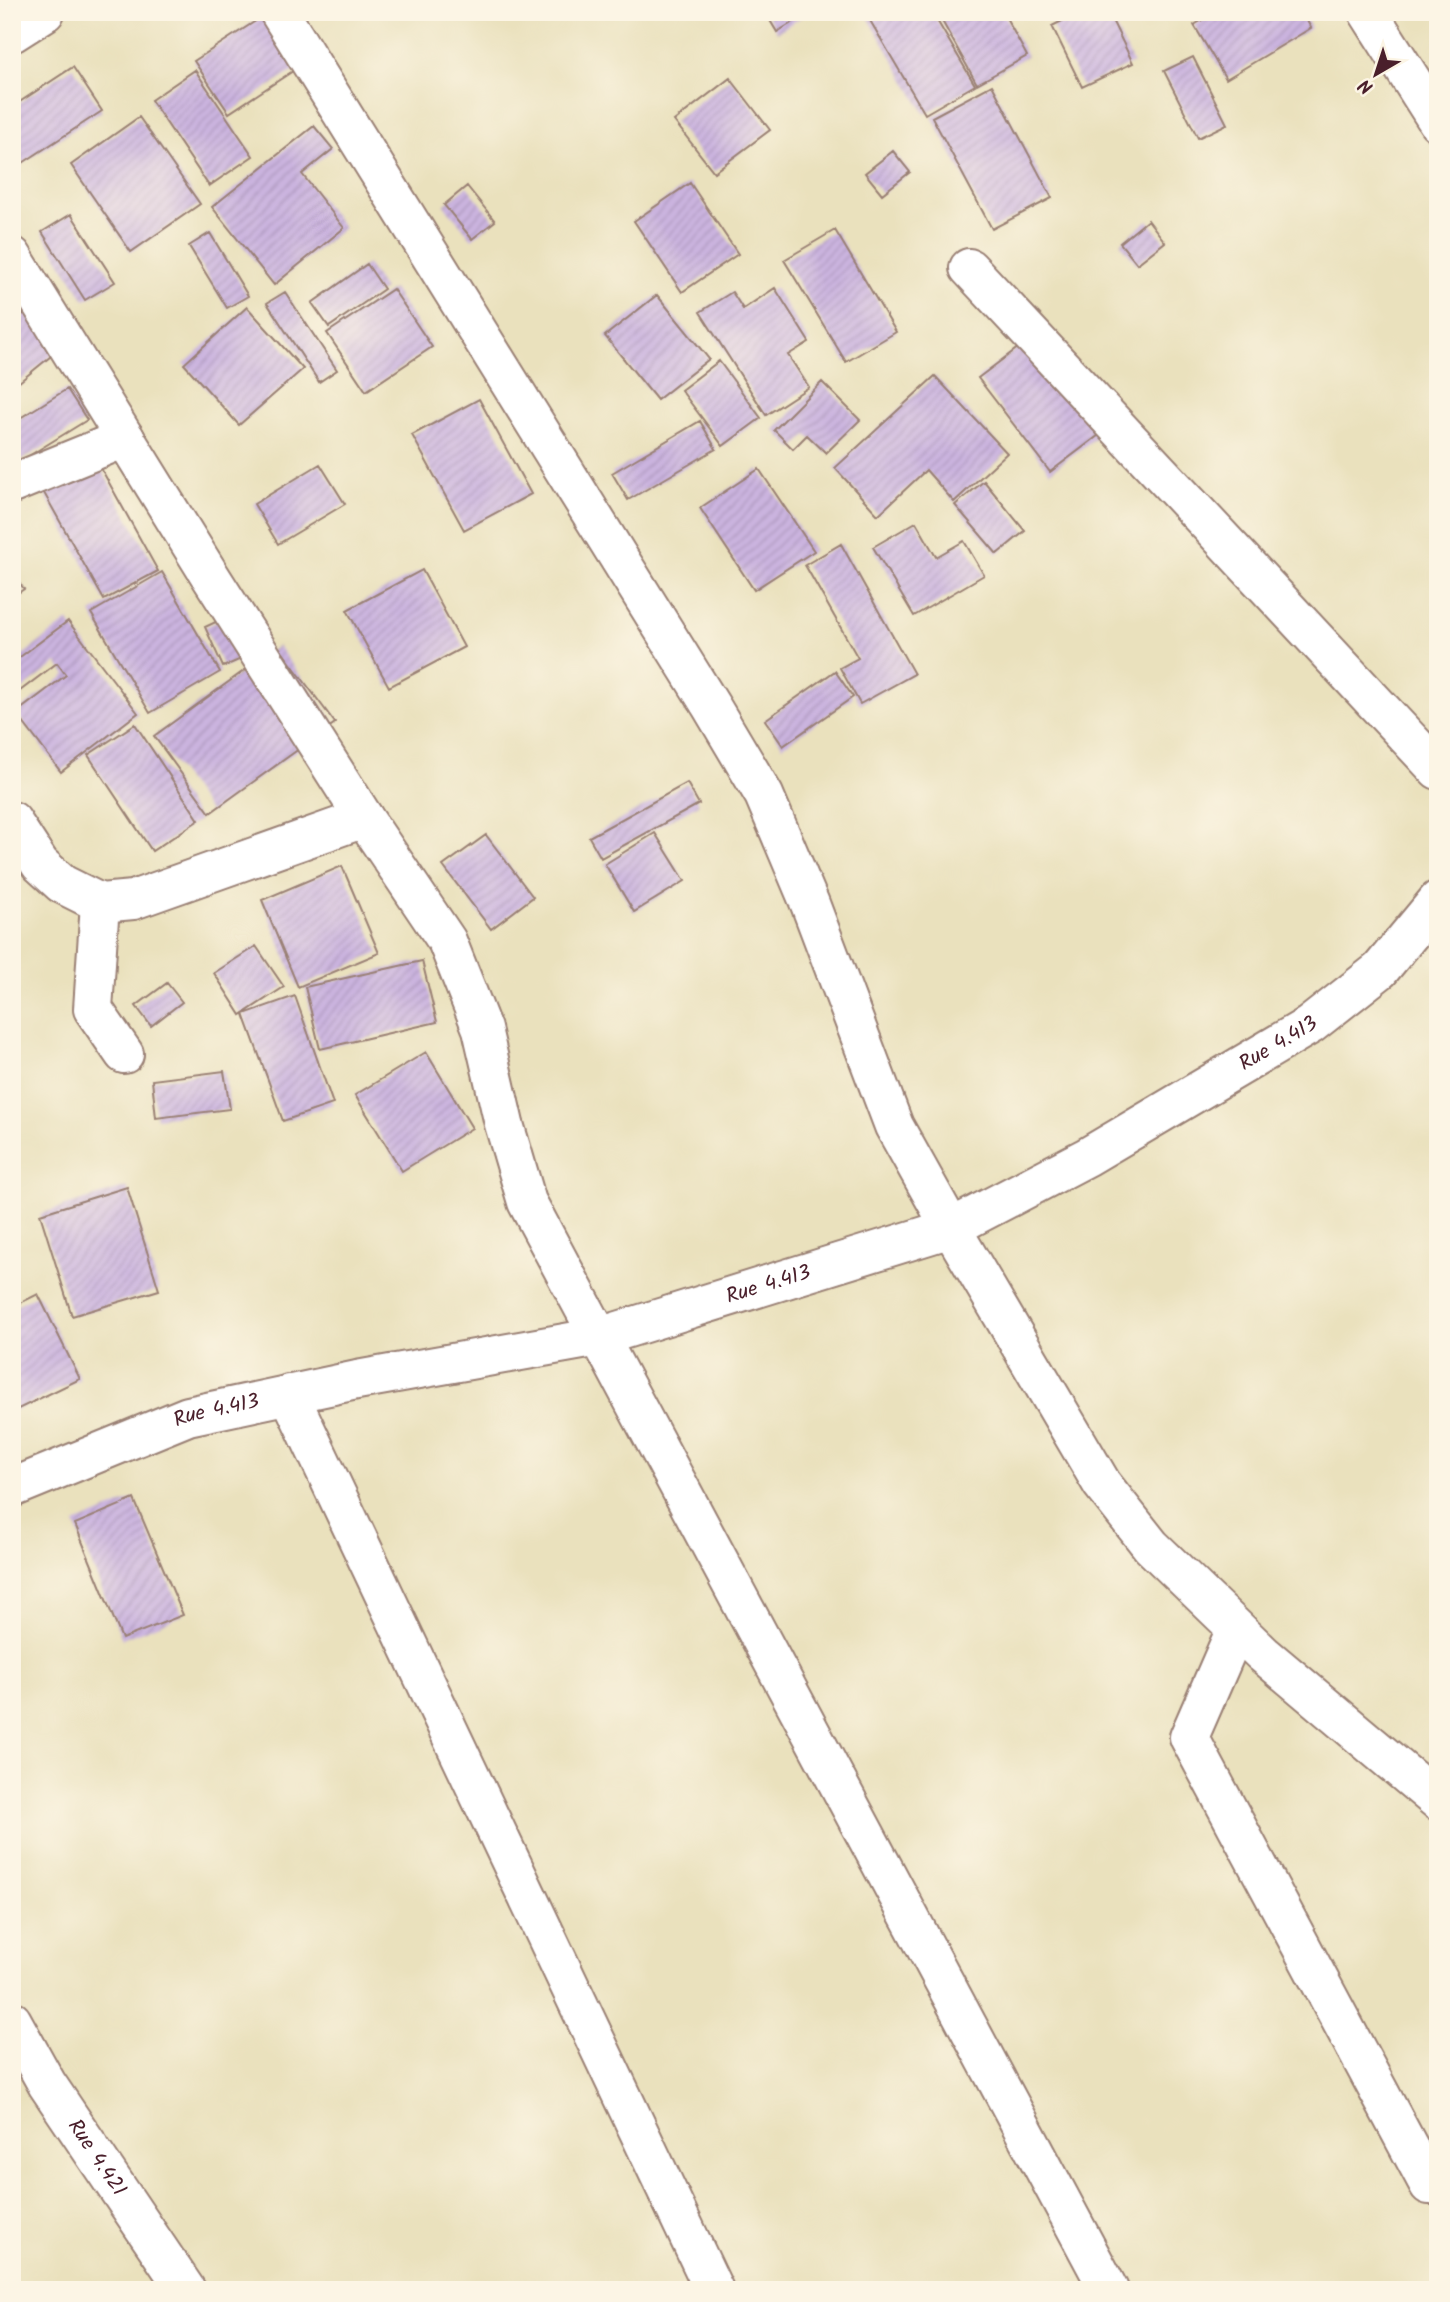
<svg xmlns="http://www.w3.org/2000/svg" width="1450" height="2302" viewBox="0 0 1450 2302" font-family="Kalam,sans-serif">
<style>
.building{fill:url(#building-hatch)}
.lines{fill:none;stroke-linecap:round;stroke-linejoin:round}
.minor-casing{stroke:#9a8074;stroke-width:42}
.tertiary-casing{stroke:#9a8074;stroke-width:42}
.minor{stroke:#fff;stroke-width:38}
.tertiary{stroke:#fff;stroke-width:38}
.labels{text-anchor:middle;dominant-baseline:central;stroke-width:6;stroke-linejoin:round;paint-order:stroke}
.street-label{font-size:21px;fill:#4a1f2b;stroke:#fcf5e5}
</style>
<defs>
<pattern id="building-hatch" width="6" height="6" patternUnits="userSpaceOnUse" patternTransform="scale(1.75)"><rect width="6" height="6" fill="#cbb4df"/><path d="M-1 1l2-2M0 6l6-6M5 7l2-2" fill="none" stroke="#b09ac0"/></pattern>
</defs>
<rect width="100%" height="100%" fill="#fcf5e5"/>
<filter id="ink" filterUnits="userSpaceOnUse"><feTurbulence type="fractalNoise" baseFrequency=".0143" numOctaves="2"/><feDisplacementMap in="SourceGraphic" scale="14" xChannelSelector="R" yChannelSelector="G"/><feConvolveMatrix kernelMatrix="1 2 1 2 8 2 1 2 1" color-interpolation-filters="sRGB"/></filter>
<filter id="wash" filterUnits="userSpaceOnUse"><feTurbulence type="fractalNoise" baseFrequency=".00686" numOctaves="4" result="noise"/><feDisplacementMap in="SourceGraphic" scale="28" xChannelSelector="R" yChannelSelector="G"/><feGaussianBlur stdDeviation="1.57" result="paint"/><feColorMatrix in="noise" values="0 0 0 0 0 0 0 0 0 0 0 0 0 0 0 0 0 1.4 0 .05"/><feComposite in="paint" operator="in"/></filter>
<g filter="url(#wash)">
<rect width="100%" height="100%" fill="#eae1bd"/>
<g id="blocks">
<path class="building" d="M 765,12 L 809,12 L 777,32 Z
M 865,12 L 932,12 L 975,85 L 925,114 Z
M 937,12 L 1003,12 L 1027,56 L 977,84 Z
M 1080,12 L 1108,12 L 1133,63 L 1082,87 L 1052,26 Z
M 1216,12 L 1302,12 L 1311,28 L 1226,79 L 1194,25 Z
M 268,13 L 302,65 L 229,113 L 194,61 Z
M 1193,57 L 1227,124 L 1198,138 L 1164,71 Z
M 73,67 L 102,111 L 12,170 L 12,107 Z
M 195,70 L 253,156 L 209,186 L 151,100 Z
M 730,78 L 770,130 L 714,172 L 674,121 Z
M 992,85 L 1052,198 L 992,229 L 932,117 Z
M 139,117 L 200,204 L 131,252 L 71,165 Z
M 314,126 L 333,149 L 302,174 L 344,228 L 274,285 L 212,207 Z
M 893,151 L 910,172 L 882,194 L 865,173 Z
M 690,183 L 738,254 L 682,292 L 634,221 Z
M 467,186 L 495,221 L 472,239 L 444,205 Z
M 71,214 L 115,282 L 85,300 L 42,232 Z
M 1148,220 L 1165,242 L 1137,264 L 1120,243 Z
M 835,230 L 896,332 L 846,362 L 784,260 Z
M 210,233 L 248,296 L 227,308 L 189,246 Z
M 367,264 L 384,289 L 329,327 L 312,303 Z
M 775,288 L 809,342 L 788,355 L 809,387 L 766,415 L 700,312 L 732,292 L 743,309 Z
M 393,289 L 432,347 L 366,391 L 327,333 Z
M 285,292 L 337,370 L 319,382 L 267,303 Z
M 657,295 L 709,359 L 657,400 L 605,336 Z
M 247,307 L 303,369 L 239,425 L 184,364 Z
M 31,308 L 62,347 L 12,388 L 12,323 Z
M 1031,338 L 1103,432 L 1050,472 L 978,378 Z
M 719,361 L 761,418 L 723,446 L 681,390 Z
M 935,376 L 1007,453 L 954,502 L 926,470 L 878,515 L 835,468 Z
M 822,382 L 860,420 L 826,453 L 807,435 L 793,449 L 774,430 Z
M 67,389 L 87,420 L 19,462 L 12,451 L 12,423 Z
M 479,399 L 531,494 L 464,530 L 412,435 Z
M 700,421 L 716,449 L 628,500 L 612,473 Z
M 98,463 L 158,571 L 104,600 L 44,493 Z
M 320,464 L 345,504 L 278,544 L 254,504 Z
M 759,469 L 814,551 L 754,590 L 700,508 Z
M 984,481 L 1025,531 L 997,554 L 955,505 Z
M 916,522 L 936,557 L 964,541 L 984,575 L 914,616 L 873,547 Z
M 841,544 L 914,674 L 860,704 L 840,668 L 858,658 L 805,565 Z
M 422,570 L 464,647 L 389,687 L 347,610 Z
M 162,572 L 220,672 L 150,713 L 91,613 Z
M 12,573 L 24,589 L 12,597 Z
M 239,611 L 257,652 L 223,667 L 205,627 Z
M 68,621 L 138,713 L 61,772 L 16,713 L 66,675 L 57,663 L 12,697 L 12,663 Z
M 278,646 L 335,723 L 210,813 L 154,736 Z
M 835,671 L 853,697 L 783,746 L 765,720 Z
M 135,724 L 199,820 L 152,851 L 88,755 Z
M 687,783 L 699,804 L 601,858 L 589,837 Z
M 655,833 L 685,881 L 634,912 L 605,864 Z
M 486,835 L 533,897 L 491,929 L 443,866 Z
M 342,866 L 379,953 L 298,987 L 262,900 Z
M 256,946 L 284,987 L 241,1015 L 214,973 Z
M 422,961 L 437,1022 L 320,1049 L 305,987 Z
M 167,983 L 182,1002 L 151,1026 L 136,1006 Z
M 295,996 L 333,1104 L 283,1121 L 244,1014 Z
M 426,1052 L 472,1128 L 402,1171 L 355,1095 Z
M 224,1071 L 230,1109 L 156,1118 L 152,1080 Z
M 127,1187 L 159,1290 L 72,1316 L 40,1214 Z
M 38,1294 L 80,1379 L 12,1412 L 12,1307 Z
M 134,1499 L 183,1615 L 122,1639 L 75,1524 Z"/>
</g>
</g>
<g filter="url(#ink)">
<use href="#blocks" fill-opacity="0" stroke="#9a8074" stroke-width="2"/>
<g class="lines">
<g class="minor-casing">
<g id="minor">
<path d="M 279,12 L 711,706 L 764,795 L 810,904 L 894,1126 L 951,1228 L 1102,1484 L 1151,1546 L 1263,1654 L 1438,1801"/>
<path d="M 1368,12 L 1438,122"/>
<path d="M 12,33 L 45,12"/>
<path d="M 12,256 L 209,574 L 364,818 L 447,941 L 482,1029 L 504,1124 L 527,1202 L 1109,2290"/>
<path d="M 969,268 L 1438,770"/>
<path d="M 12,484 L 125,438"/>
<path d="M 12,821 L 40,864 L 62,884 L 100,903 L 133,900 L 364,818"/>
<path d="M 100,903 L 93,1009 L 124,1054"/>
<path d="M 289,1394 L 714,2290"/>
<path d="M 1236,1629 L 1189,1737 L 1429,2185"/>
<path id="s1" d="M 12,2021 L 47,2084 L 186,2290"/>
</g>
</g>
<g class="tertiary-casing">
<g id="tertiary">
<path id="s2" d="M 12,1488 L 188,1416 L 357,1380 L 599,1337 L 951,1228 L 1087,1157 L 1310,1025 L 1380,970 L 1438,900"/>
</g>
</g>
<use href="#minor" class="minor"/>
<use href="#tertiary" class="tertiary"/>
</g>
</g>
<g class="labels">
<g class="street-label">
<text stroke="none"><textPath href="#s2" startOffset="1353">Rue 4.413</textPath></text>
<text stroke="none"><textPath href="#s2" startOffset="786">Rue 4.413</textPath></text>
<text stroke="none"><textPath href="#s2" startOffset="219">Rue 4.413</textPath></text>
<text stroke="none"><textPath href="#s1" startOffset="161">Rue 4.421</textPath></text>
</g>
</g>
<rect width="1450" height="2302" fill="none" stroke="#fcf5e5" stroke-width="42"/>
<g transform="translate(1376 74) rotate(219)" stroke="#fcf5e5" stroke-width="5" paint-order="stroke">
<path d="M0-5L12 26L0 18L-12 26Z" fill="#4a1f2b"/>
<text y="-10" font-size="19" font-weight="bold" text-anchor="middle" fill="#4a1f2b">N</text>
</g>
</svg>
